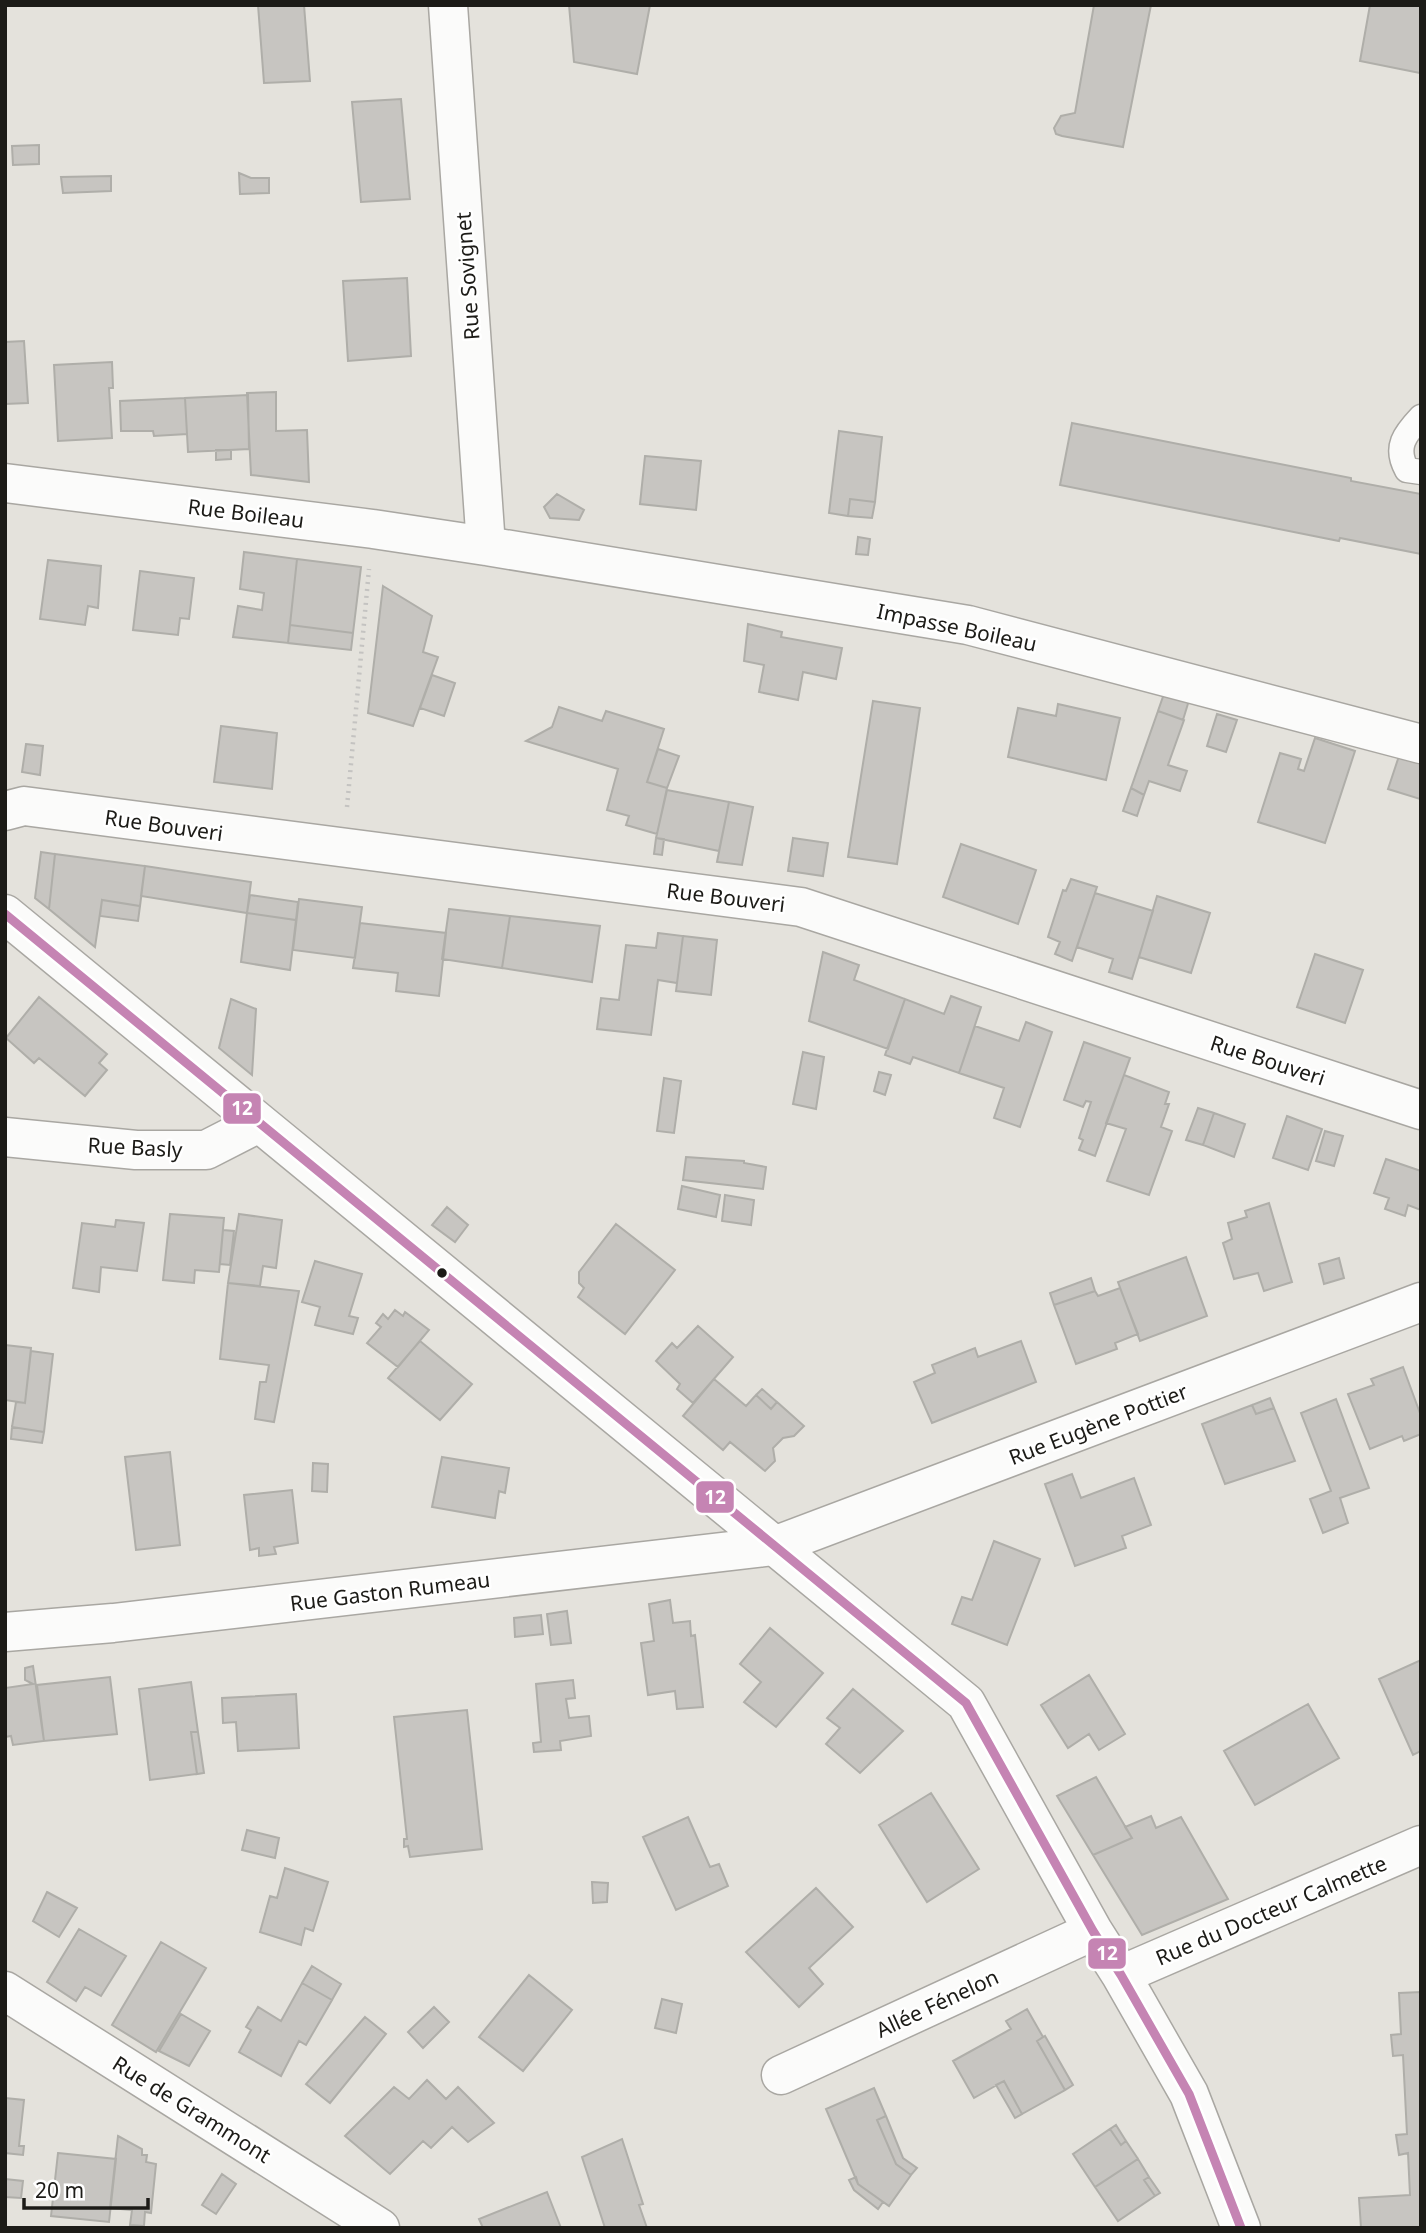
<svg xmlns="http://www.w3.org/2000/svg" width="1426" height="2233" viewBox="0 0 1426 2233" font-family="'Noto Sans',sans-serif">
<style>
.building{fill:#c7c5c1;stroke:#afaea9;stroke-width:2}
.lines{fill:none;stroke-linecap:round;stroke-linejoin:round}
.service-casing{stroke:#a9a7a2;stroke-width:27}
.minor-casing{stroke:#a9a7a2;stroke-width:41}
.path{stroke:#c4c3c1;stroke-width:4.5;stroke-dasharray:2 5;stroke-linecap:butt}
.service{stroke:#fbfbfa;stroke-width:24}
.minor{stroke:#fbfbfa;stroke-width:38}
.bus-1-casing{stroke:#fff;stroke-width:14}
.bus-1{stroke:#c584b3;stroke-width:9}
.bus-dot{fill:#1c1b17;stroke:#fff;stroke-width:2.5}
.labels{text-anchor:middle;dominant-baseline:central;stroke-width:5;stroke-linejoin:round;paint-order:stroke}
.street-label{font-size:21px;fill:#1c1b17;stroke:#fff}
.line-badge{stroke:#fff;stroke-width:2.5}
.badge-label{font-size:19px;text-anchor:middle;font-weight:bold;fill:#fff}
</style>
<rect width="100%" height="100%" fill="#e4e2dc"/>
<path class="building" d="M 258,5 L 304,5 L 310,81 L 264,83 Z
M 569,5 L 650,5 L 637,74 L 574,62 Z
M 1094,5 L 1151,5 L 1123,147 L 1062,136 L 1056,134 L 1054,128 L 1061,116 L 1075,113 Z
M 1370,5 L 1421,5 L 1420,73 L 1360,61 Z
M 401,99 L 410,199 L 361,202 L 352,102 Z
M 39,145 L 39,164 L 13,165 L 12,146 Z
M 239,173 L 251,178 L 269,178 L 269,193 L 240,194 Z
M 111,176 L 111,191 L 63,193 L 61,177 Z
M 407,278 L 411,356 L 348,361 L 343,281 Z
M 24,341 L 28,403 L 5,404 L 5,342 Z
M 112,362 L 113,388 L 109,388 L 112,438 L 58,441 L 54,365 Z
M 276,392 L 276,431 L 307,430 L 309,482 L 251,475 L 247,393 Z
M 248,395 L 249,449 L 188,452 L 185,398 Z
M 185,398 L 187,434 L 154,436 L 153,431 L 121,431 L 120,401 Z
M 1072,423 L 1351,478 L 1351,481 L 1421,494 L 1421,554 L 1340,538 L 1339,541 L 1060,485 Z
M 839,431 L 882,437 L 875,502 L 850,499 L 848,516 L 829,513 Z
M 216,450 L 231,450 L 231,459 L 216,460 Z
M 645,456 L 701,461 L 696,510 L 640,504 Z
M 557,494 L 584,510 L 579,520 L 550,518 L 544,507 Z
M 850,499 L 875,502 L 872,518 L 848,516 Z
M 858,537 L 870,539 L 868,555 L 856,554 Z
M 244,552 L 297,559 L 288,643 L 233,637 L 238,606 L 262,610 L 264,593 L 240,589 Z
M 297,559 L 361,567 L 353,633 L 290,625 Z
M 48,560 L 101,566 L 98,608 L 88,606 L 85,625 L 40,619 Z
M 140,571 L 194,578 L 189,619 L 180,618 L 178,635 L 133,630 Z
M 383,586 L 432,616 L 423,652 L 438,657 L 413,726 L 368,713 Z
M 748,624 L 782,632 L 781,637 L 842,648 L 836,679 L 803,672 L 798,700 L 759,692 L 764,665 L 744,661 Z
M 290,625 L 353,633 L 351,650 L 288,643 Z
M 432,675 L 455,683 L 444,716 L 420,708 Z
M 1165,691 L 1190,697 L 1183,720 L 1158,711 Z
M 873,701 L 920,708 L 897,864 L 848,857 Z
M 1058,704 L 1120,718 L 1106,780 L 1008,757 L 1018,708 L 1056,716 Z
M 559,707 L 602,721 L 606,711 L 664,729 L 647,782 L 667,788 L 657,834 L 626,825 L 629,816 L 607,810 L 618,769 L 526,741 L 552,727 Z
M 1158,711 L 1184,720 L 1168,765 L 1187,771 L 1180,791 L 1149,781 L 1144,795 L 1131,788 Z
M 1217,714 L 1237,720 L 1226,752 L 1207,746 Z
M 221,726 L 277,733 L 272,789 L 214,782 Z
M 1315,738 L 1355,751 L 1325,843 L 1258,822 L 1280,753 L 1301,759 L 1298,769 L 1304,771 Z
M 26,744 L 43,746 L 40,775 L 22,772 Z
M 658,749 L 679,756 L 667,788 L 647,782 Z
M 1401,750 L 1421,757 L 1420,799 L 1388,789 Z
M 1131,788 L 1144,795 L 1137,816 L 1123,811 Z
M 667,790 L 729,802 L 719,851 L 656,838 Z
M 729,802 L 753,807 L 742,865 L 717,862 Z
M 656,838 L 664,839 L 662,855 L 654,854 Z
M 793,838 L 828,843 L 823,876 L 788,871 Z
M 961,844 L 1036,870 L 1018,924 L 943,897 Z
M 41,852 L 55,854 L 49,909 L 35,898 Z
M 55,854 L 145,866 L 140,906 L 102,900 L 95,947 L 49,909 Z
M 145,866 L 251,882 L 247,913 L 141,896 Z
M 1071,879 L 1097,887 L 1072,961 L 1055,954 L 1060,942 L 1048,937 L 1063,890 L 1066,891 Z
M 1095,893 L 1153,911 L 1132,979 L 1109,972 L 1113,959 L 1077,947 Z
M 250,895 L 298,902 L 296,920 L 247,913 Z
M 1157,896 L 1210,913 L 1191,973 L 1139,957 Z
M 299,899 L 362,907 L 355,958 L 293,950 Z
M 102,900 L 140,906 L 138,921 L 100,916 Z
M 449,909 L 510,916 L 502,968 L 442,959 Z
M 247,913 L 296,920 L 290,970 L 241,962 Z
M 510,916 L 600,926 L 592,982 L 502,968 Z
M 360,923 L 446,933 L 439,996 L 396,991 L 398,973 L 353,968 Z
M 658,933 L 683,936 L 677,983 L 658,980 L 651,1035 L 597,1029 L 601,998 L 619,1000 L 626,945 L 656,948 Z
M 683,936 L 717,940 L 711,995 L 676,991 Z
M 823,952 L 859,965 L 854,980 L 905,999 L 888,1049 L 809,1021 Z
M 1315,954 L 1363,970 L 1345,1023 L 1297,1007 Z
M 951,996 L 981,1007 L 959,1073 L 913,1057 L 910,1064 L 885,1055 L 905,999 L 944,1014 Z
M 39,997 L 107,1054 L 99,1063 L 107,1070 L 85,1096 L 39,1058 L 34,1063 L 6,1038 Z
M 231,999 L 256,1009 L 252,1075 L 219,1048 Z
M 1026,1022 L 1052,1032 L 1020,1127 L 994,1118 L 1004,1088 L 959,1073 L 975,1026 L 1019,1041 Z
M 1084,1042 L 1130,1058 L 1095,1156 L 1079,1150 L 1083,1140 L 1079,1138 L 1091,1102 L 1086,1101 L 1083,1107 L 1064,1100 Z
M 803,1052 L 824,1057 L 816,1109 L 793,1104 Z
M 879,1072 L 891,1075 L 885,1095 L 874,1091 Z
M 1124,1075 L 1169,1092 L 1165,1104 L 1169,1104 L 1161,1127 L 1172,1131 L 1149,1195 L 1107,1181 L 1126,1129 L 1106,1123 Z
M 664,1078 L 681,1081 L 674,1133 L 657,1131 Z
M 1198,1108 L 1214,1113 L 1203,1145 L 1186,1140 Z
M 1214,1113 L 1245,1124 L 1234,1157 L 1203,1145 Z
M 1287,1116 L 1322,1129 L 1308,1170 L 1273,1158 Z
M 1325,1131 L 1343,1136 L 1334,1166 L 1316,1161 Z
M 686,1157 L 744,1161 L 744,1163 L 766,1167 L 763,1189 L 683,1180 Z
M 1386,1159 L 1421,1171 L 1421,1210 L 1408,1205 L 1405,1216 L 1385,1209 L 1389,1198 L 1374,1193 Z
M 682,1186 L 720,1195 L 716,1217 L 678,1209 Z
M 725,1195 L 754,1200 L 751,1225 L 722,1221 Z
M 1269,1203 L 1292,1282 L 1264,1291 L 1258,1273 L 1234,1279 L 1223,1243 L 1232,1239 L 1228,1223 L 1247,1217 L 1245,1211 Z
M 447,1207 L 468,1225 L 455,1242 L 432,1225 Z
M 170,1214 L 224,1218 L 219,1272 L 195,1270 L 194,1283 L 163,1280 Z
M 239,1214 L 282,1220 L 276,1268 L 263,1266 L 260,1286 L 228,1283 Z
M 116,1220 L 144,1223 L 137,1271 L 101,1267 L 99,1292 L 73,1288 L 82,1223 L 115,1227 Z
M 616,1224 L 675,1270 L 625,1334 L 578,1297 L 584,1288 L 579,1283 L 579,1272 Z
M 223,1230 L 234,1231 L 230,1265 L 220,1264 Z
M 1186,1257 L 1207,1316 L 1140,1341 L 1118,1282 Z
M 1339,1258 L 1344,1278 L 1324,1284 L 1319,1264 Z
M 315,1261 L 362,1274 L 349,1316 L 358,1318 L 353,1334 L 315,1325 L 320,1307 L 302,1302 Z
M 1091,1278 L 1095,1291 L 1054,1305 L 1050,1293 Z
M 228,1283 L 299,1291 L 274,1422 L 255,1419 L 260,1382 L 266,1382 L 269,1365 L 220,1359 Z
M 1120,1288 L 1138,1334 L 1115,1343 L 1117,1349 L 1076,1364 L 1054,1305 L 1095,1291 L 1098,1296 Z
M 395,1310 L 403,1316 L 405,1312 L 429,1330 L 398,1367 L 367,1343 L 381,1327 L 376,1323 L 383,1314 L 388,1319 Z
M 698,1326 L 733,1357 L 693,1403 L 677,1389 L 680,1384 L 656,1361 L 672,1343 L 677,1348 Z
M 420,1341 L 472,1384 L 440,1420 L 388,1378 Z
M 1021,1341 L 1036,1382 L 932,1423 L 914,1382 L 935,1373 L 932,1365 L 975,1348 L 978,1357 Z
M 5,1345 L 31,1348 L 25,1403 L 5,1400 Z
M 31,1351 L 53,1354 L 44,1432 L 12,1427 L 16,1402 L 25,1403 Z
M 1403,1367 L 1421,1416 L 1421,1434 L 1404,1441 L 1402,1436 L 1370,1449 L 1348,1394 L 1374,1385 L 1371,1379 Z
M 714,1379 L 746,1406 L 756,1395 L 771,1409 L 777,1402 L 804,1426 L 794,1436 L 783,1438 L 773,1448 L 775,1461 L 765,1471 L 730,1442 L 723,1450 L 683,1416 Z
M 762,1389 L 777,1402 L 771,1409 L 756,1395 Z
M 1270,1398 L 1274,1408 L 1256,1414 L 1252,1405 Z
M 1336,1399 L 1369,1488 L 1340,1498 L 1348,1523 L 1323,1533 L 1310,1499 L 1331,1491 L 1301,1413 Z
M 1252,1405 L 1256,1414 L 1274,1408 L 1295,1461 L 1225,1484 L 1202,1424 Z
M 12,1427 L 44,1432 L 42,1443 L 11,1439 Z
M 170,1452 L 180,1545 L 136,1550 L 125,1457 Z
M 442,1457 L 509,1468 L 505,1493 L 499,1491 L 495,1518 L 432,1507 Z
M 313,1463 L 328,1464 L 327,1492 L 312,1491 Z
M 1072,1474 L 1081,1498 L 1134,1478 L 1151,1525 L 1122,1536 L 1126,1548 L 1075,1566 L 1045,1484 Z
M 292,1490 L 298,1543 L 274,1547 L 276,1554 L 259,1556 L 259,1548 L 250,1550 L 244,1495 Z
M 994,1541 L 1040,1559 L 1007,1645 L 952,1624 L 962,1597 L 972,1600 Z
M 670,1600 L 673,1623 L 690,1621 L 691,1636 L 695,1635 L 703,1707 L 677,1709 L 675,1691 L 648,1695 L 641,1643 L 654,1641 L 649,1604 Z
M 567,1611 L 571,1643 L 551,1645 L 547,1614 Z
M 541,1615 L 543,1634 L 515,1637 L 514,1618 Z
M 770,1628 L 823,1673 L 776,1727 L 744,1702 L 761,1682 L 740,1664 Z
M 1421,1660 L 1421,1751 L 1413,1755 L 1379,1679 Z
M 33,1666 L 44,1741 L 13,1745 L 11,1736 L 5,1737 L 5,1688 L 33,1684 L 25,1680 L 25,1668 Z
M 1089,1675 L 1125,1734 L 1099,1750 L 1089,1734 L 1068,1748 L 1041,1705 Z
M 110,1677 L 117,1734 L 44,1741 L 37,1685 Z
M 573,1680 L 575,1698 L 566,1699 L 569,1718 L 589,1716 L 591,1736 L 560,1741 L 561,1750 L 534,1752 L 533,1743 L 541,1742 L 536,1684 Z
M 191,1682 L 198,1732 L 191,1732 L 197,1774 L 150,1780 L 139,1689 Z
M 853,1689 L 903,1731 L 860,1773 L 826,1744 L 840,1728 L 827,1718 Z
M 296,1694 L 299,1748 L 238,1751 L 236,1722 L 223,1723 L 222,1698 Z
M 1308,1704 L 1339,1758 L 1255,1805 L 1224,1751 Z
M 467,1710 L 482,1849 L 410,1857 L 408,1846 L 404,1847 L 404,1839 L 407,1839 L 394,1717 Z
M 191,1732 L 198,1732 L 204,1773 L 197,1774 Z
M 1096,1777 L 1132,1838 L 1093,1855 L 1057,1796 Z
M 931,1793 L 979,1869 L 927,1902 L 879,1825 Z
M 1151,1816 L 1156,1828 L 1181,1817 L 1228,1899 L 1142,1935 L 1093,1855 L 1132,1838 L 1125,1827 Z
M 688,1817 L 710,1867 L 719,1864 L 728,1886 L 676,1910 L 643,1837 Z
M 247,1830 L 279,1838 L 275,1858 L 242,1850 Z
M 285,1868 L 328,1882 L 313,1931 L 305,1928 L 301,1945 L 260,1932 L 270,1896 L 277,1898 Z
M 592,1882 L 608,1883 L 607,1902 L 593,1903 Z
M 816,1888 L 853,1927 L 809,1968 L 823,1984 L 799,2007 L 746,1952 Z
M 47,1892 L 77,1908 L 59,1937 L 33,1921 Z
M 79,1929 L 126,1956 L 101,1996 L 85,1987 L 76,2001 L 47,1982 Z
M 161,1942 L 206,1968 L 156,2052 L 112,2025 Z
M 312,1966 L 341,1984 L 332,2000 L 302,1983 Z
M 529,1975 L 572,2010 L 523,2071 L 479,2037 Z
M 302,1983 L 332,2000 L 306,2045 L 299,2041 L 281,2076 L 239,2052 L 251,2030 L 246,2027 L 258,2007 L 281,2021 Z
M 1421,1992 L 1421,2228 L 1361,2228 L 1359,2198 L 1410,2195 L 1408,2153 L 1399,2155 L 1396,2135 L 1407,2134 L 1403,2055 L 1393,2056 L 1391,2035 L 1401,2034 L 1399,1993 Z
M 662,1999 L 682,2004 L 676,2033 L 655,2028 Z
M 434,2007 L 449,2022 L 423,2048 L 408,2032 Z
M 1027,2009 L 1043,2037 L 1037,2041 L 1065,2090 L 1022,2114 L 1004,2081 L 974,2098 L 953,2061 L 1011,2029 L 1006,2021 Z
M 181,2014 L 210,2031 L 189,2066 L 159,2051 Z
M 365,2017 L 386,2034 L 330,2103 L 306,2084 Z
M 1045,2036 L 1073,2085 L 1065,2090 L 1037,2041 Z
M 427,2080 L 446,2099 L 458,2087 L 494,2123 L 468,2142 L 452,2127 L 431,2148 L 423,2141 L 390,2174 L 345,2136 L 394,2087 L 409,2099 Z
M 1004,2081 L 1022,2114 L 1015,2118 L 996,2085 Z
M 874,2088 L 886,2116 L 877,2120 L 896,2164 L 911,2175 L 889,2206 L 858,2184 L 826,2109 Z
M 5,2098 L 24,2100 L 19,2146 L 24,2146 L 23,2155 L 5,2153 Z
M 886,2116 L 903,2158 L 917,2168 L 911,2175 L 896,2164 L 877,2120 Z
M 1116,2125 L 1126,2141 L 1121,2145 L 1110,2129 Z
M 1110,2129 L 1121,2145 L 1126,2141 L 1138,2159 L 1095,2187 L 1073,2154 Z
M 118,2136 L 142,2149 L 142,2155 L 147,2155 L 146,2162 L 156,2164 L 151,2213 L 145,2212 L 144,2226 L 130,2225 L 132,2210 L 110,2208 Z
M 622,2139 L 643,2204 L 639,2205 L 647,2228 L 605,2228 L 582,2157 Z
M 58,2153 L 116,2159 L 109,2222 L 51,2216 Z
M 1138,2159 L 1149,2177 L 1144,2180 L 1155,2196 L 1118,2221 L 1095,2187 Z
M 222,2174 L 236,2184 L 216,2214 L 202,2205 Z
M 856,2177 L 858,2184 L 883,2202 L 878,2209 L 854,2190 L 849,2180 Z
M 1149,2177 L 1160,2193 L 1155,2196 L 1144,2180 Z
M 5,2179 L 23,2181 L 21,2198 L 5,2197 Z
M 547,2192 L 561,2228 L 483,2228 L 479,2219 Z"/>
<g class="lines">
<g class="service-casing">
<path id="service" d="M 1421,417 C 1405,434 1394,447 1407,470 L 1421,472"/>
</g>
<g class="minor-casing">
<path id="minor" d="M 448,5 L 486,546
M 5,483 L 373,529 L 486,546 L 968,625 L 1421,744
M 5,811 L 24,806 L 801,907 L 1421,1110
M 5,914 L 966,1703 L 1093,1931 L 1121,1975 L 1189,2094 L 1241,2228
M 5,1137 L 136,1150 L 206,1150 L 259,1123
M 5,1632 L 113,1623 L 774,1546 L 1421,1302
M 1121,1975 L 1421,1845
M 5,1991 L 380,2228
M 781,2075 L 1093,1931"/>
</g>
<path class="path" d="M 347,807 L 369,569"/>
<use href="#service" class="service"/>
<use href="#minor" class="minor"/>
<g class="bus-1-casing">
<path id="bus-1" d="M 5,914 L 966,1703 L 1093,1931 L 1121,1975 L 1189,2094 L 1241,2228"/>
</g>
<use href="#bus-1" class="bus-1"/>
</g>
<circle class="bus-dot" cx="442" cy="1273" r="6"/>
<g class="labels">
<g class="street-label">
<text transform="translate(467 276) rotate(-94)">Rue Sovignet</text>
<text transform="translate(246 513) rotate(7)">Rue Boileau</text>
<text transform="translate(957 627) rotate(12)">Impasse Boileau</text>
<text transform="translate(164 825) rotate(8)">Rue Bouveri</text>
<text transform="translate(726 897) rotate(7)">Rue Bouveri</text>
<text transform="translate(1268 1060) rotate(18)">Rue Bouveri</text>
<text transform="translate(135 1147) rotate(3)">Rue Basly</text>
<text transform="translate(1098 1424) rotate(-21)">Rue Eugène Pottier</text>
<text transform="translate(390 1591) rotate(-7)">Rue Gaston Rumeau</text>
<text transform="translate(1271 1910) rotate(-23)">Rue du Docteur Calmette</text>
<text transform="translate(937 2003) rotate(-25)">Allée Fénelon</text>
<text transform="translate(192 2109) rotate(32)">Rue de Grammont</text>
</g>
</g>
<g class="line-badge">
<rect x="222" y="1092" width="40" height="33" rx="7" fill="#c584b3"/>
<rect x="695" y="1480" width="40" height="34" rx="7" fill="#c584b3"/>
<rect x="1087" y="1937" width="40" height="33" rx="7" fill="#c584b3"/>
</g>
<g class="badge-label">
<text x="242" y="1115">12</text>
<text x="715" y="1504">12</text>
<text x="1107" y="1960">12</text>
</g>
<rect width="1426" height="2233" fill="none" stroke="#1c1b17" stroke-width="14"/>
<path d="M24 2198v10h124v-10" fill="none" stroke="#1c1b17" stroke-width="3.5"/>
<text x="35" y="2198" font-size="21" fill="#1c1b17" stroke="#ffffff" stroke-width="5" paint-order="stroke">20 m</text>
</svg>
